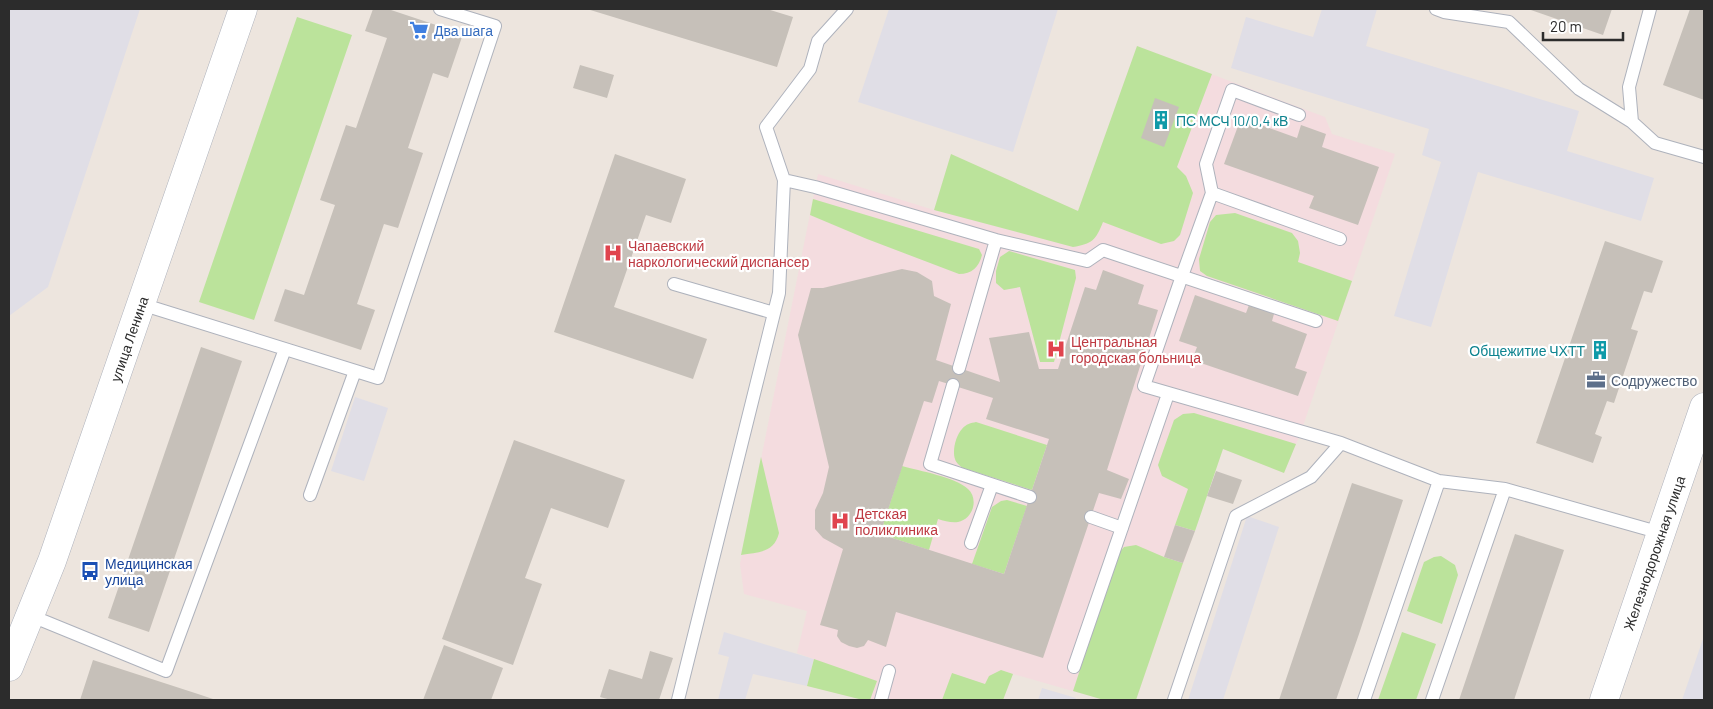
<svg xmlns="http://www.w3.org/2000/svg" width="1713" height="709" viewBox="0 0 1713 709" font-family="Barlow,sans-serif">
<style>
.industrial{fill:#e0dee6}
.medical{fill:#f4dcdf}
.green{fill:#bbe39b}
.building{fill:#c6c0b9;fill-rule:evenodd}
.lines{fill:none;stroke-linecap:round;stroke-linejoin:round}
.lane-casing{stroke:#aeb2bc;stroke-width:14}
.secondary-casing{stroke:#aeb2bc;stroke-width:29}
.lane{stroke:#fff;stroke-width:12}
.secondary{stroke:#fff;stroke-width:28}
.labels{text-anchor:middle;dominant-baseline:central;stroke-width:4.5;stroke-linejoin:round;paint-order:stroke}
.shop-label{font-size:14px;fill:#366cbe;stroke:#fff;text-anchor:start}
.culture-label{font-size:14px;fill:#0d838f;stroke:#fff;text-anchor:start}
.health-label{font-size:14px;fill:#be3a42;stroke:#fff;text-anchor:start}
.street-label{font-size:14px;fill:#2c2c2c;stroke:#fff}
.service-label{font-size:14px;fill:#4e5e75;stroke:#fff;text-anchor:start}
.transit-label{font-size:14px;fill:#164399;stroke:#fff;text-anchor:start}
</style>
<rect width="100%" height="100%" fill="#ede5de"/>
<path class="industrial" d="M 9,9 L 140,9 L 48,287 L 9,316 Z
M 889,9 L 1058,9 L 1013,152 L 858,102 Z
M 1322,9 L 1377,9 L 1366,46 L 1579,111 L 1567,151 L 1654,178 L 1641,221 L 1478,172 L 1431,327 L 1394,316 L 1441,162 L 1422,155 L 1429,129 L 1231,68 L 1246,17 L 1313,37 Z
M 355,397 L 388,408 L 364,481 L 331,471 Z
M 1247,516 L 1279,527 L 1223,700 L 1188,700 Z
M 724,632 L 814,659 L 807,686 L 753,674 L 745,700 L 718,700 L 729,657 L 718,654 Z
M 1704,636 L 1704,700 L 1682,700 Z
M 1042,688 L 1076,698 L 1075,700 L 1038,700 Z"/>
<path class="medical" d="M 1137,46 L 1325,117 L 1332,134 L 1395,154 L 1301,432 L 1284,473 L 1223,449 L 1136,700 L 1104,700 L 1013,674 L 1003,700 L 863,700 L 807,686 L 814,659 L 797,653 L 807,611 L 744,594 L 740,564 L 818,174 L 934,210 L 951,154 L 1078,211 Z"/>
<path class="green" d="M 297,17 L 352,35 L 254,320 L 199,302 Z
M 1137,46 L 1212,74 L 1177,167 L 1186,176 L 1193,193 L 1180,235 L 1174,241 L 1161,244 L 1103,222 C 1096,240 1092,244 1073,247 L 934,210 L 951,154 L 1078,211 Z
M 813,199 L 979,249 L 982,255 C 979,267 972,274 959,274 L 867,239 L 810,215 Z
M 1235,213 L 1292,233 L 1298,241 L 1300,253 L 1298,262 L 1352,281 L 1338,321 L 1207,276 L 1200,271 L 1199,259 L 1210,222 L 1216,215 Z
M 1009,251 L 1075,270 L 1076,278 L 1054,362 L 1040,362 L 1020,287 L 1004,290 L 996,283 L 996,271 L 1000,257 Z
M 1194,413 L 1296,444 L 1284,473 L 1223,449 L 1195,531 L 1175,525 L 1188,489 L 1162,476 L 1158,465 L 1174,420 L 1183,414 Z
M 976,422 L 1047,445 L 1032,490 L 963,468 C 960,466 956,463 955,459 C 952,451 956,435 962,429 C 966,424 971,423 976,422 Z
M 761,457 L 779,533 C 774,553 759,552 741,555 Z
M 902,466 C 920,471 955,477 968,489 C 979,499 973,519 958,522 C 952,523 944,521 938,519 L 929,550 L 880,534 Z
M 1007,500 L 1027,506 L 1004,574 L 972,564 L 992,507 L 1001,501 Z
M 1136,545 L 1164,557 L 1183,563 L 1136,700 L 1104,700 L 1073,691 L 1118,554 L 1124,547 Z
M 1441,556 L 1455,565 L 1458,575 L 1442,624 L 1407,611 L 1424,562 L 1434,557 Z
M 1402,632 L 1436,644 L 1416,700 L 1378,700 Z
M 814,659 L 877,681 L 870,700 L 863,700 L 807,686 Z
M 1001,670 L 1013,674 L 1003,700 L 942,700 L 952,673 L 985,684 L 989,676 Z"/>
<path class="building" d="M 373,9 L 388,9 L 463,34 L 448,78 L 433,73 L 408,148 L 423,153 L 398,228 L 384,224 L 357,304 L 375,310 L 361,350 L 274,321 L 285,289 L 304,295 L 335,205 L 320,200 L 346,125 L 356,128 L 387,38 L 365,31 Z
M 587,9 L 767,9 L 793,17 L 777,67 Z
M 1528,9 L 1612,9 L 1603,35 Z
M 1690,9 L 1704,9 L 1704,100 L 1663,85 Z
M 580,65 L 614,75 L 607,98 L 573,88 Z
M 1155,98 L 1179,107 L 1164,147 L 1141,138 Z
M 1241,118 L 1297,138 L 1301,125 L 1326,134 L 1322,147 L 1379,167 L 1358,225 L 1309,208 L 1314,196 L 1224,164 Z
M 615,154 L 686,179 L 671,223 L 646,215 L 614,307 L 707,339 L 693,379 L 554,332 Z
M 1605,241 L 1663,261 L 1652,293 L 1644,291 L 1631,329 L 1638,331 L 1614,403 L 1607,401 L 1595,434 L 1602,437 L 1593,463 L 1536,443 Z
M 902,269 L 917,272 L 932,281 L 934,296 L 951,304 L 936,360 L 1000,382 L 989,338 L 1029,332 L 1039,369 L 1058,369 L 1085,287 L 1096,290 L 1103,270 L 1144,285 L 1138,304 L 1158,310 L 1107,470 L 1129,479 L 1121,499 L 1099,493 L 1043,658 L 896,612 L 886,647 L 868,640 L 864,646 L 857,648 L 849,646 L 841,642 L 837,636 L 838,630 L 820,625 L 843,549 L 823,538 L 815,529 L 815,510 L 823,493 L 829,467 L 798,335 L 811,288 L 823,288 ZM 939,381 L 993,398 L 986,419 L 1049,439 L 1004,574 L 880,534 L 924,401 L 932,403 Z
M 1195,295 L 1246,313 L 1249,305 L 1274,314 L 1272,321 L 1307,334 L 1295,368 L 1307,372 L 1298,396 L 1192,360 L 1197,347 L 1179,341 Z
M 201,347 L 242,361 L 149,632 L 108,618 Z
M 514,440 L 625,480 L 608,528 L 551,508 L 525,578 L 542,584 L 513,665 L 442,639 Z
M 1216,471 L 1242,480 L 1233,504 L 1207,496 Z
M 1352,483 L 1403,500 L 1359,634 L 1336,700 L 1279,700 Z
M 1175,525 L 1195,531 L 1183,563 L 1164,557 Z
M 1515,534 L 1564,550 L 1514,700 L 1459,700 Z
M 444,645 L 503,668 L 491,700 L 423,700 Z
M 650,651 L 673,658 L 659,700 L 611,700 L 600,697 L 609,669 L 642,679 Z
M 93,660 L 198,694 L 216,700 L 80,700 Z"/>
<g class="lines">
<g class="lane-casing">
<path id="lane" d="M 1436,9 L 1444,12 L 1509,22 L 1579,89 L 1632,122
M 1650,9 L 1629,87 L 1632,122 L 1655,143 L 1704,157
M 1299,115 L 1232,90 L 1206,164 L 1212,193 L 1182,276 L 1144,386 L 1341,443 L 1439,481 L 1505,489 L 1661,533
M 784,180 L 815,187 L 996,240 L 1087,261 L 1103,250 L 1316,321
M 1212,193 L 1340,239
M 674,284 L 774,313
M 141,304 L 378,378 L 495,26 L 440,9
M 959,368 L 996,240
M 953,385 L 930,464 L 1030,497
M 310,495 L 355,371
M 1091,517 L 1122,528
M 971,543 L 992,485
M 29,615 L 166,671 L 285,349
M 1074,667 L 1168,394
M 678,700 L 779,293 L 784,180 L 766,127 L 810,69 L 818,41 L 847,9
M 881,700 L 889,671
M 1174,700 L 1236,516 L 1311,477 L 1341,443
M 1364,700 L 1439,481
M 1432,700 L 1505,489"/>
</g>
<g class="secondary-casing">
<path id="secondary" d="M 9,667 L 52,561 L 243,9
M 1604,700 L 1704,407"/>
</g>
<use href="#lane" class="lane"/>
<use href="#secondary" class="secondary"/>
</g>
<defs>
<g id="supermarket-bare" transform="scale(1.5)"><path d="M-6-5.5h2.5l.6 2H6L4.5 2H-2.5L-4.4-4H-6ZM-1.5 3.2a1.3 1.3 0 1 0 .1 0ZM3 3.2a1.3 1.3 0 1 0 .1 0Z" fill="#3f7fe0" stroke="#fff" stroke-width="2.5" paint-order="stroke"/></g>
<g id="building-bare" transform="scale(1.5)"><path d="M-4-6H4V6H1V3H-1V6H-4ZM-2.5-4.3h1.7v1.8h-1.7ZM.8-4.3h1.7v1.8H.8ZM-2.5-1h1.7V.8h-1.7ZM.8-1h1.7V.8H.8Z" fill="#0f9aa8" stroke="#fff" stroke-width="2.5" paint-order="stroke"/></g>
<g id="hospital-bare" transform="scale(1.5)"><path d="M-5-5h3v3.5h4V-5h3V5h-3V1.5h-4V5h-3Z" fill="#e0444e" stroke="#fff" stroke-width="2.5" paint-order="stroke"/></g>
<g id="office-bare" transform="scale(1.5)"><path d="M-6-3h4V-5.5h4V-3h4V5H-6ZM-1-4.5V-3h2v-1.5ZM-6 0V1H6V0Z" fill="#5c6f8a" stroke="#fff" stroke-width="2.5" paint-order="stroke"/></g>
<g id="bus-bare" transform="scale(1.5)"><path d="M-5-6H5V4H4V6H2V4H-2V6H-4V4H-5ZM-3.5-4V0h7V-4ZM-3.5 1.2v1.5H-2V1.2ZM2 1.2v1.5H3.5V1.2Z" fill="#1a4fb4" stroke="#fff" stroke-width="2.5" paint-order="stroke"/></g>
</defs>
<g fill-rule="evenodd">
<use href="#supermarket-bare" x="419" y="30"/>
<use href="#building-bare" x="1161" y="120"/>
<use href="#hospital-bare" x="613" y="253"/>
<use href="#hospital-bare" x="1056" y="349"/>
<use href="#building-bare" x="1600" y="350"/>
<use href="#office-bare" x="1596" y="380"/>
<use href="#hospital-bare" x="840" y="521"/>
<use href="#bus-bare" x="90" y="571"/>
</g>
<g class="labels">
<g class="shop-label">
<text x="434" y="30">Два шага</text>
</g>
<g class="culture-label">
<text x="1176" y="120">ПС МСЧ 10/0,4 кВ</text>
<text x="1585" y="350" text-anchor="end">Общежитие ЧХТТ</text>
</g>
<g class="health-label">
<text x="628" y="245">Чапаевский<tspan x="628" dy="16">наркологический диспансер</tspan></text>
<text x="1071" y="341">Центральная<tspan x="1071" dy="16">городская больница</tspan></text>
<text x="855" y="513">Детская<tspan x="855" dy="16">поликлиника</tspan></text>
</g>
<g class="street-label">
<text transform="translate(129 339) rotate(-71)">улица Ленина</text>
<text transform="translate(1654 553) rotate(-71)">Железнодорожная улица</text>
</g>
<g class="service-label">
<text x="1611" y="380">Содружество</text>
</g>
<g class="transit-label">
<text x="105" y="563">Медицинская<tspan x="105" dy="16">улица</tspan></text>
</g>
</g>
<rect width="1713" height="709" fill="none" stroke="#2c2c2c" stroke-width="20"/>
<path d="M1543 32v8h80v-8" fill="none" stroke="#2c2c2c" stroke-width="2.5"/>
<text x="1550" y="32" font-size="15" fill="#2c2c2c" stroke="#ffffff" stroke-width="4" paint-order="stroke">20 m</text>
</svg>
